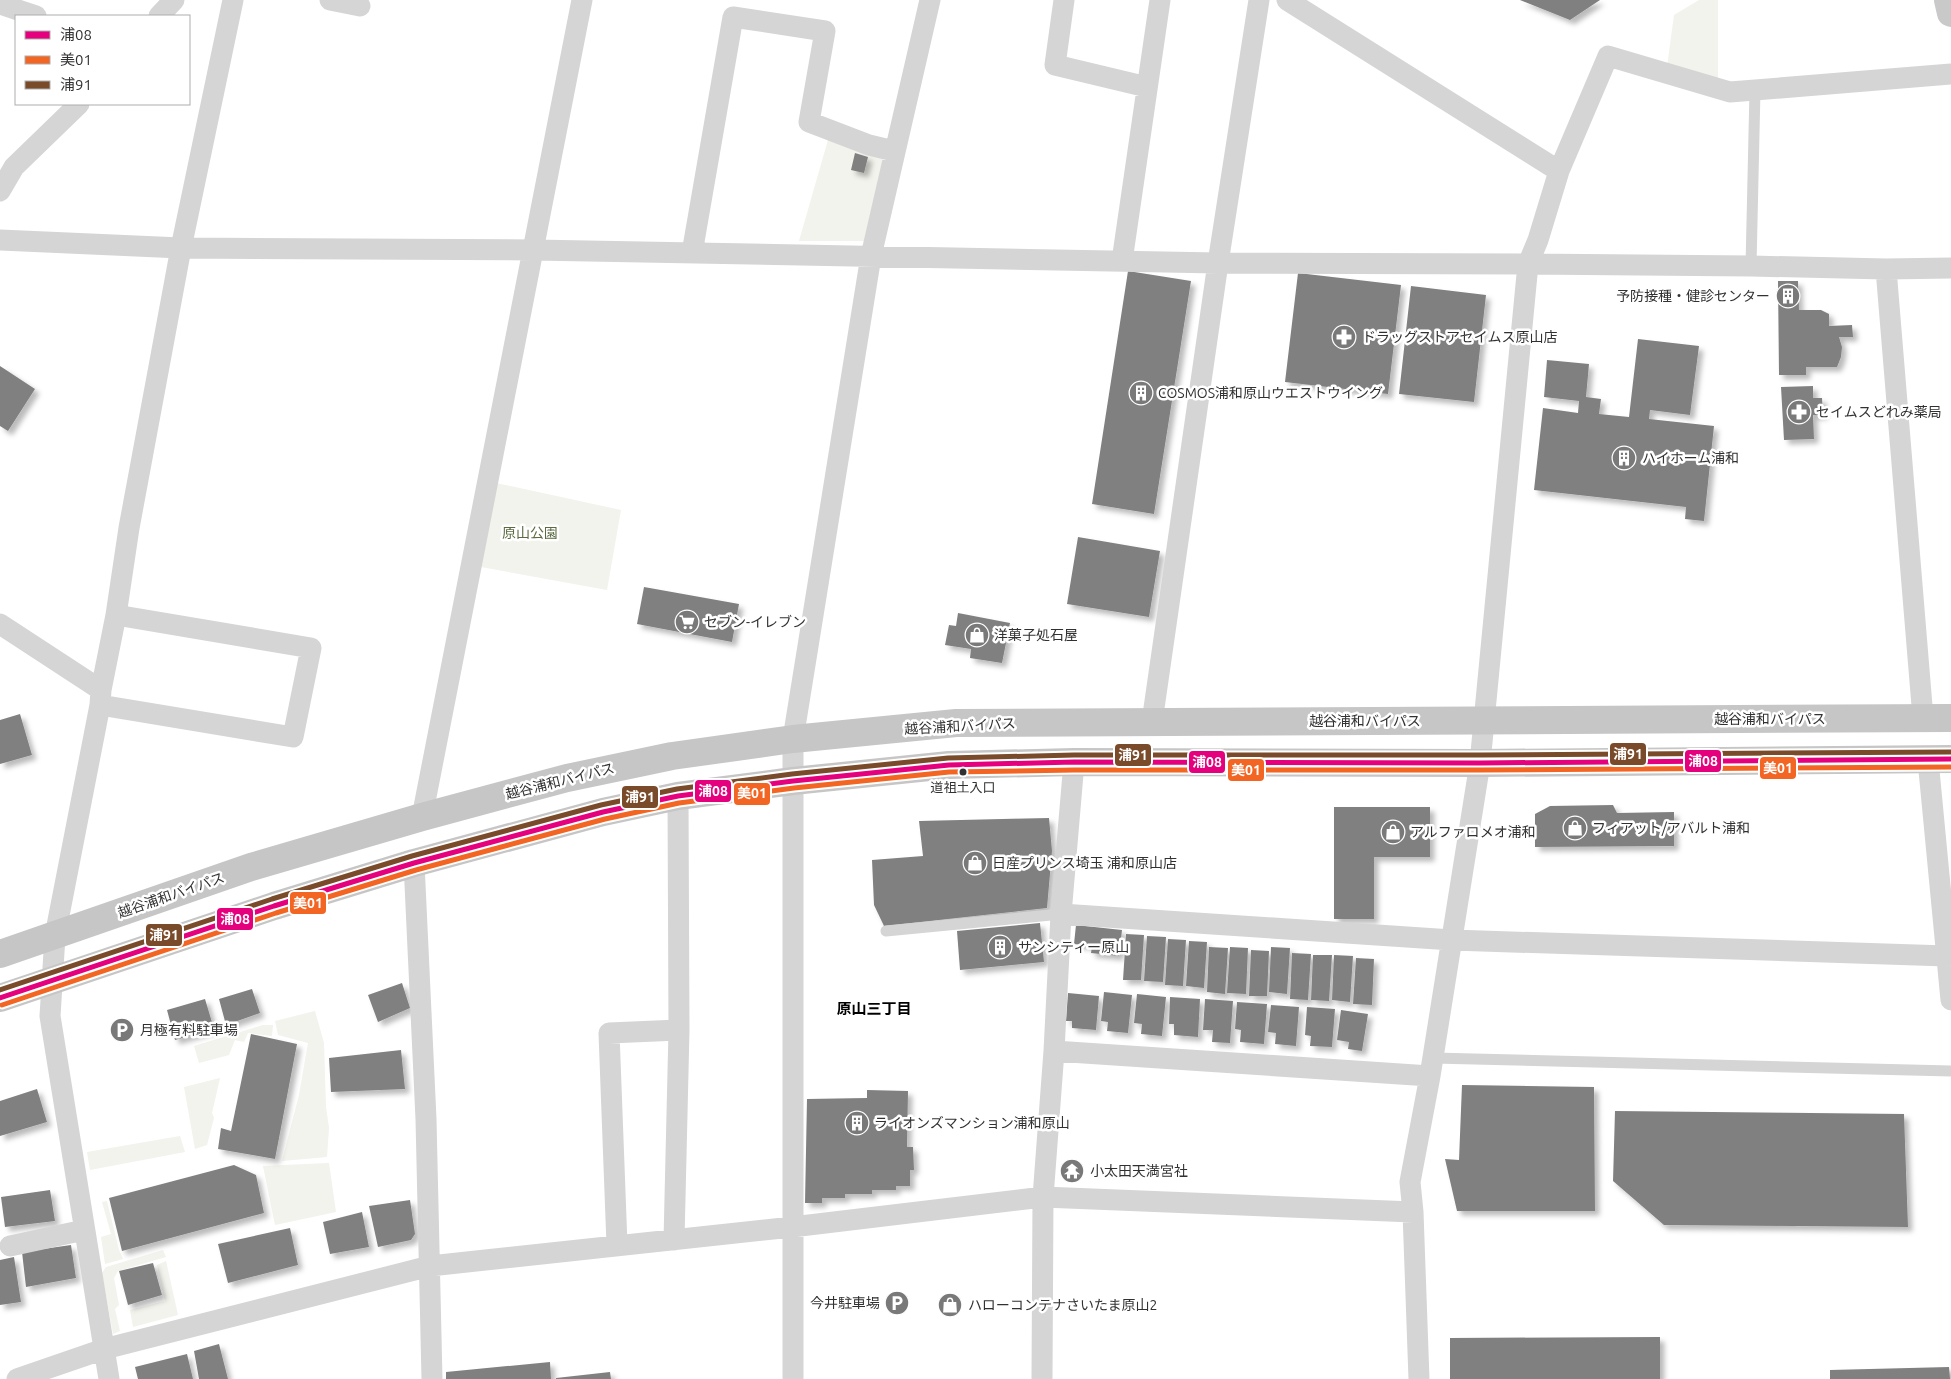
<svg xmlns="http://www.w3.org/2000/svg" width="1951" height="1379" viewBox="0 0 1951 1379" font-family="Ubuntu,'Noto Sans JP',sans-serif">
<style>
.green{fill:#f1f3ec}
.building{fill:#808080;filter:url(#shadow)}
.lines{fill:none;stroke-linecap:round;stroke-linejoin:round}
.service{stroke:#d5d5d5;stroke-width:11}
.minor{stroke:#d5d5d5;stroke-width:21}
.primary{stroke:#c9c9c9;stroke-width:28}
.trunk{stroke:#c6c6c6;stroke-width:28}
.bus-1-casing{stroke:#fff;stroke-width:9}
.bus-2-casing{stroke:#fff;stroke-width:9}
.bus-3-casing{stroke:#fff;stroke-width:9}
.bus-1{stroke:#e5007d;stroke-width:5}
.bus-2{stroke:#f26522;stroke-width:5}
.bus-3{stroke:#7a4b2a;stroke-width:5}
.bus-dot{fill:#313131;stroke:#fff;stroke-width:2}
.labels{text-anchor:middle;dominant-baseline:central;stroke-width:5;stroke-linejoin:round;paint-order:stroke}
.bus-label{font-size:13px;fill:#313131;stroke:#fff}
.poi-label{font-size:14px;fill:#313131;stroke:#fff;text-anchor:start}
.park-label{font-size:14px;fill:#5b6a40;stroke:#fff}
.street-label{font-size:14px;fill:#313131;stroke:#fff}
.neighbourhood-label{font-size:15px;font-weight:bold;fill:#000;stroke:#fff}
.line-badge{stroke:#fff;stroke-width:2}
.badge-label{font-size:14px;text-anchor:middle;font-weight:bold;fill:#fff}
</style>
<defs>
<filter id="shadow"><feDropShadow dx="4.5" dy="4.5" stdDeviation="2.5" flood-color="#0004"/></filter>
</defs>
<rect width="100%" height="100%" fill="#fff"/>
<path class="green" d="M 1699,0 L 1718,0 L 1718,81 L 1667,67 L 1674,15 Z
M 830,133 L 885,153 L 864,241 L 799,241 Z
M 496,483 L 621,510 L 607,590 L 481,567 Z
M 315,1011 L 324,1043 L 326,1107 L 329,1128 L 327,1157 L 282,1161 L 299,1095 L 308,1043 L 278,1035 L 275,1021 Z
M 263,1025 L 273,1025 L 272,1036 L 248,1033 L 244,1042 L 235,1040 L 229,1055 L 199,1063 L 194,1046 Z
M 220,1078 L 212,1113 L 214,1118 L 207,1145 L 195,1149 L 184,1087 Z
M 180,1136 L 185,1152 L 90,1170 L 87,1152 Z
M 329,1163 L 336,1212 L 275,1225 L 263,1166 Z
M 107,1201 L 119,1250 L 123,1259 L 105,1264 L 101,1237 L 111,1234 L 102,1202 Z
M 163,1250 L 166,1257 L 118,1271 L 114,1278 L 119,1305 L 115,1309 L 120,1331 L 113,1334 L 102,1273 L 106,1267 Z
M 166,1261 L 178,1315 L 133,1327 L 130,1310 L 165,1301 L 157,1265 Z"/>
<path class="building" d="M 1520,0 L 1600,0 L 1570,20 Z
M 855,153 L 868,157 L 864,173 L 851,170 Z
M 1128,271 L 1191,281 L 1154,514 L 1092,504 Z
M 1298,273 L 1401,285 L 1388,394 L 1285,382 Z
M 1778,281 L 1798,281 L 1799,310 L 1821,310 L 1829,314 L 1829,326 L 1852,325 L 1853,337 L 1839,337 L 1842,347 L 1841,357 L 1837,367 L 1806,367 L 1806,375 L 1779,375 Z
M 1411,286 L 1486,295 L 1474,402 L 1399,394 Z
M 1638,339 L 1699,346 L 1690,415 L 1650,410 L 1649,419 L 1714,426 L 1704,521 L 1685,519 L 1686,507 L 1534,490 L 1543,408 L 1578,413 L 1579,401 L 1544,397 L 1547,360 L 1589,364 L 1586,397 L 1601,399 L 1599,414 L 1629,417 Z
M 0,366 L 35,389 L 8,431 L 0,426 Z
M 1813,386 L 1813,398 L 1822,398 L 1823,415 L 1813,415 L 1814,439 L 1784,440 L 1781,387 Z
M 1078,537 L 1160,551 L 1149,617 L 1067,604 Z
M 644,587 L 739,604 L 732,642 L 637,624 Z
M 958,613 L 1010,623 L 1002,663 L 970,658 L 971,649 L 945,645 L 949,625 L 956,626 Z
M 20,714 L 32,755 L 0,764 L 0,720 Z
M 1613,805 L 1617,813 L 1674,812 L 1674,846 L 1535,847 L 1535,814 L 1550,806 Z
M 1334,807 L 1430,807 L 1430,857 L 1374,857 L 1374,919 L 1334,919 Z
M 1049,818 L 1052,851 L 1047,908 L 884,926 L 874,905 L 872,860 L 923,856 L 919,821 Z
M 1040,923 L 1044,962 L 960,970 L 957,931 Z
M 1076,925 L 1122,930 L 1119,956 L 1091,953 L 1092,946 L 1074,944 Z
M 1126,934 L 1144,935 L 1141,980 L 1123,980 Z
M 1147,936 L 1166,937 L 1163,982 L 1144,981 Z
M 1168,939 L 1186,940 L 1183,986 L 1165,985 Z
M 1189,941 L 1207,942 L 1204,988 L 1186,986 Z
M 1209,947 L 1228,948 L 1225,994 L 1207,992 Z
M 1230,947 L 1248,948 L 1246,994 L 1227,993 Z
M 1271,947 L 1290,948 L 1287,994 L 1269,992 Z
M 1251,950 L 1269,951 L 1267,996 L 1249,996 Z
M 1292,953 L 1311,954 L 1308,1000 L 1290,999 Z
M 1313,955 L 1332,955 L 1329,1001 L 1311,1000 Z
M 1334,955 L 1353,956 L 1350,1002 L 1332,1000 Z
M 1356,958 L 1374,959 L 1372,1005 L 1353,1004 Z
M 402,983 L 410,1008 L 378,1022 L 368,995 Z
M 252,989 L 260,1013 L 226,1025 L 219,999 Z
M 1104,992 L 1132,995 L 1128,1033 L 1107,1031 L 1108,1022 L 1101,1021 Z
M 1068,993 L 1099,996 L 1096,1030 L 1072,1028 L 1072,1021 L 1066,1021 Z
M 1137,994 L 1166,997 L 1162,1036 L 1141,1034 L 1142,1024 L 1134,1023 Z
M 1170,997 L 1200,999 L 1198,1037 L 1174,1035 L 1174,1024 L 1169,1024 Z
M 205,999 L 214,1029 L 175,1040 L 167,1010 Z
M 1205,999 L 1233,1001 L 1230,1043 L 1212,1042 L 1213,1030 L 1203,1030 Z
M 1237,1002 L 1267,1004 L 1264,1044 L 1240,1042 L 1241,1030 L 1235,1029 Z
M 1271,1005 L 1299,1007 L 1296,1046 L 1275,1044 L 1276,1033 L 1268,1032 Z
M 1307,1007 L 1335,1009 L 1332,1047 L 1310,1046 L 1311,1036 L 1305,1035 Z
M 1341,1010 L 1368,1014 L 1362,1051 L 1348,1049 L 1349,1042 L 1337,1040 Z
M 251,1034 L 297,1044 L 275,1159 L 218,1149 L 221,1128 L 231,1131 Z
M 401,1050 L 405,1089 L 331,1092 L 329,1058 Z
M 1462,1085 L 1594,1087 L 1595,1211 L 1457,1211 L 1445,1159 L 1459,1160 Z
M 37,1089 L 47,1122 L 0,1136 L 0,1101 Z
M 867,1090 L 908,1091 L 907,1147 L 913,1147 L 914,1170 L 910,1170 L 910,1186 L 896,1186 L 896,1190 L 872,1190 L 872,1194 L 845,1194 L 845,1198 L 822,1198 L 822,1203 L 805,1203 L 807,1099 L 867,1098 Z
M 1615,1111 L 1904,1114 L 1908,1227 L 1664,1225 L 1613,1181 Z
M 234,1165 L 256,1175 L 264,1213 L 122,1251 L 109,1198 Z
M 50,1190 L 55,1221 L 5,1227 L 1,1197 Z
M 410,1200 L 415,1234 L 411,1240 L 378,1247 L 369,1206 Z
M 362,1212 L 369,1247 L 330,1254 L 323,1222 Z
M 290,1228 L 298,1265 L 228,1283 L 218,1244 Z
M 71,1245 L 76,1278 L 26,1287 L 22,1252 Z
M 14,1257 L 21,1302 L 0,1305 L 0,1260 Z
M 153,1263 L 162,1295 L 128,1305 L 119,1271 Z
M 1660,1337 L 1660,1379 L 1450,1379 L 1450,1338 Z
M 219,1344 L 228,1379 L 199,1379 L 194,1351 Z
M 187,1354 L 193,1379 L 138,1379 L 135,1367 Z
M 550,1362 L 551,1379 L 446,1379 L 446,1372 Z
M 1949,1367 L 1950,1379 L 1830,1379 L 1830,1370 Z
M 610,1372 L 611,1379 L 556,1379 L 556,1378 Z"/>
<g class="lines">
<path class="service" d="M 1751,266 L 1755,90
M 886,931 L 1061,914
M 1433,1058 L 1951,1071"/>
<path class="minor" d="M 330,0 L 360,6
M 1064,0 L 1055,65 L 1147,87
M 1287,0 L 1559,171
M 0,4 L 36,16
M 159,16 L 174,0
M 0,191 L 14,167 L 79,104
M 0,240 L 181,248 L 534,250 L 1218,263 L 1528,264 L 1751,266 L 1886,269 L 1951,268
M 692,253 L 733,17 L 825,31 L 809,122 L 869,145 L 894,151
M 1122,261 L 1160,0
M 1886,269 L 1923,718
M 0,624 L 101,690
M 100,705 L 293,737 L 311,648 L 116,615
M 1152,722 L 1218,263 L 1259,0
M 1928,760 L 1951,1000
M 422,817 L 582,0
M 414,863 L 426,1119 L 432,1379
M 1061,914 L 1452,940 L 1947,956
M 1054,1051 L 1430,1076
M 674,1240 L 679,1030 L 678,796
M 617,1245 L 609,1033 L 679,1030
M 10,1246 L 84,1230
M 17,1379 L 104,1349 L 430,1266 L 792,1227 L 1043,1197 L 1413,1212
M 109,1379 L 50,1016 L 55,936 L 100,705 L 101,690 L 116,615 L 129,528 L 181,248 L 233,0
M 793,1379 L 793,739 L 871,256 L 930,0
M 1042,1379 L 1043,1197 L 1054,1051 L 1061,914 L 1074,762
M 1419,1379 L 1413,1212 L 1410,1182 L 1430,1076 L 1480,763 L 1528,264 L 1538,240 L 1559,171 L 1608,56 L 1730,92 L 1951,74"/>
<path class="primary" d="M 1948,0 L 1951,13"/>
<path class="trunk" d="M 0,954 L 251,867 L 422,817 L 567,778 L 672,756 L 793,739 L 956,723 L 1951,718
M 0,998 L 274,906 L 414,863 L 603,812 L 678,796 L 793,781 L 949,765 L 1074,762 L 1480,763 L 1951,759"/>
<g class="bus-1-casing">
<path id="bus-1" d="M 0,998 L 274,906 L 414,863 L 603,812 L 678,796 L 793,781 L 949,765 L 1074,762 L 1480,763 L 1951,759"/>
</g>
<g class="bus-2-casing">
<path id="bus-2" d="M 2,1005 L 276,913 L 416,870 L 605,819 L 679,803 L 794,788 L 949,772 L 1074,770 L 1480,770 L 1951,767"/>
</g>
<g class="bus-3-casing">
<path id="bus-3" d="M 0,990 L 272,899 L 412,856 L 601,805 L 677,789 L 792,774 L 948,758 L 1074,755 L 1480,755 L 1951,752"/>
</g>
<use href="#bus-1" class="bus-1"/>
<use href="#bus-2" class="bus-2"/>
<use href="#bus-3" class="bus-3"/>
</g>
<defs>
<g id="building-disc" transform="scale(1.25)"><circle r="9.5" fill="#797979" stroke="#fff"/><path d="M-4-6H4V6H1V3H-1V6H-4ZM-2.5-4.3h1.7v1.8h-1.7ZM.8-4.3h1.7v1.8H.8ZM-2.5-1h1.7V.8h-1.7ZM.8-1h1.7V.8H.8Z" fill="#fff"/></g>
<g id="pharmacy-disc" transform="scale(1.25)"><circle r="9.5" fill="#797979" stroke="#fff"/><path d="M-2-6h4v4h4v4h-4v4h-4v-4h-4v-4h4Z" fill="#fff"/></g>
<g id="supermarket-disc" transform="scale(1.25)"><circle r="9.5" fill="#797979" stroke="#fff"/><path d="M-6-5.5h2.5l.6 2H6L4.5 2H-2.5L-4.4-4H-6ZM-1.5 3.2a1.3 1.3 0 1 0 .1 0ZM3 3.2a1.3 1.3 0 1 0 .1 0Z" fill="#fff"/></g>
<g id="shop-disc" transform="scale(1.25)"><circle r="9.5" fill="#797979" stroke="#fff"/><path d="M-5-2.5h2.3a2.7 3.5 0 0 1 5.4 0H5L5.5 6h-11ZM-1.5-2.5h3a1.5 2.3 0 0 0-3 0Z" fill="#fff"/></g>
<g id="parking-disc" transform="scale(1.25)"><circle r="9.5" fill="#797979" stroke="#fff"/><path d="M-3.5-5.5H1a3.5 3.5 0 0 1 0 7H-1V5.5H-3.5ZM-1-3.4V-.6H.8a1.4 1.4 0 0 0 0-2.8Z" fill="#fff"/></g>
<g id="temple-disc" transform="scale(1.25)"><circle r="9.5" fill="#797979" stroke="#fff"/><path d="M0-6L5-2H3V0L6.5 2.5H4V6H1.5V3h-3V6H-4V2.5H-6.5L-3 0V-2H-5Z" fill="#fff"/></g>
</defs>
<g fill-rule="evenodd">
<use href="#building-disc" x="1788" y="296"/>
<use href="#pharmacy-disc" x="1344" y="337"/>
<use href="#building-disc" x="1141" y="393"/>
<use href="#pharmacy-disc" x="1799" y="412"/>
<use href="#building-disc" x="1624" y="458"/>
<use href="#supermarket-disc" x="687" y="622"/>
<use href="#shop-disc" x="977" y="635"/>
<use href="#shop-disc" x="1575" y="828"/>
<use href="#shop-disc" x="1393" y="832"/>
<use href="#shop-disc" x="975" y="863"/>
<use href="#building-disc" x="1000" y="947"/>
<use href="#parking-disc" x="122" y="1030"/>
<use href="#building-disc" x="857" y="1123"/>
<use href="#temple-disc" x="1072" y="1171"/>
<use href="#parking-disc" x="897" y="1303"/>
<use href="#shop-disc" x="950" y="1305"/>
</g>
<circle class="bus-dot" cx="963" cy="772" r="4.5"/>
<g class="labels">
<g class="bus-label">
<text x="963" y="787">道祖土入口</text>
</g>
<g class="poi-label">
<text x="1770" y="296" text-anchor="end">予防接種・健診センター</text>
<text x="1362" y="337">ドラッグストアセイムス原山店</text>
<text x="1158" y="393">COSMOS浦和原山ウエストウイング</text>
<text x="1816" y="412">セイムスどれみ薬局</text>
<text x="1642" y="458">ハイホーム浦和</text>
<text x="704" y="622">セブン-イレブン</text>
<text x="994" y="635">洋菓子処石屋</text>
<text x="1592" y="828">フィアット/アバルト浦和</text>
<text x="1410" y="832">アルファロメオ浦和</text>
<text x="992" y="863">日産プリンス埼玉 浦和原山店</text>
<text x="1018" y="947">サンシティー原山</text>
<text x="140" y="1030">月極有料駐車場</text>
<text x="874" y="1123">ライオンズマンション浦和原山</text>
<text x="1090" y="1171">小太田天満宮社</text>
<text x="880" y="1303" text-anchor="end">今井駐車場</text>
<text x="968" y="1305">ハローコンテナさいたま原山2</text>
</g>
<g class="park-label">
<text x="530" y="533">原山公園</text>
</g>
<g class="street-label">
<text x="1770" y="719">越谷浦和バイパス</text>
<text x="1365" y="721">越谷浦和バイパス</text>
<text transform="translate(960 726) rotate(-3)">越谷浦和バイパス</text>
<text transform="translate(560 781) rotate(-14)">越谷浦和バイパス</text>
<text transform="translate(171 895) rotate(-19)">越谷浦和バイパス</text>
</g>
<g class="neighbourhood-label">
<text x="874" y="1008">原山三丁目</text>
</g>
</g>
<g class="line-badge">
<rect x="1609" y="742" width="38" height="24" rx="5" fill="#7a4b2a"/>
<rect x="1114" y="743" width="38" height="24" rx="5" fill="#7a4b2a"/>
<rect x="1684" y="749" width="38" height="24" rx="5" fill="#e5007d"/>
<rect x="1188" y="750" width="38" height="24" rx="5" fill="#e5007d"/>
<rect x="1759" y="756" width="38" height="24" rx="5" fill="#f26522"/>
<rect x="1227" y="758" width="38" height="24" rx="5" fill="#f26522"/>
<rect x="694" y="779" width="38" height="24" rx="5" fill="#e5007d"/>
<rect x="733" y="782" width="38" height="24" rx="5" fill="#f26522"/>
<rect x="621" y="785" width="38" height="24" rx="5" fill="#7a4b2a"/>
<rect x="289" y="891" width="38" height="24" rx="5" fill="#f26522"/>
<rect x="216" y="907" width="38" height="24" rx="5" fill="#e5007d"/>
<rect x="145" y="923" width="38" height="24" rx="5" fill="#7a4b2a"/>
</g>
<g class="badge-label">
<text x="1628" y="759">浦91</text>
<text x="1133" y="760">浦91</text>
<text x="1703" y="766">浦08</text>
<text x="1207" y="767">浦08</text>
<text x="1778" y="773">美01</text>
<text x="1246" y="775">美01</text>
<text x="713" y="796">浦08</text>
<text x="752" y="798">美01</text>
<text x="640" y="802">浦91</text>
<text x="308" y="908">美01</text>
<text x="235" y="924">浦08</text>
<text x="164" y="940">浦91</text>
</g>
<rect x="15" y="15" width="175" height="90" fill="#ffffff" stroke="#adadad"/>
<rect x="25" y="31" width="25" height="8" fill="#e5007d" stroke="#adadad"/>
<text x="60" y="40" font-size="15" fill="#313131">浦08</text>
<rect x="25" y="56" width="25" height="8" fill="#f26522" stroke="#adadad"/>
<text x="60" y="65" font-size="15" fill="#313131">美01</text>
<rect x="25" y="81" width="25" height="8" fill="#7a4b2a" stroke="#adadad"/>
<text x="60" y="90" font-size="15" fill="#313131">浦91</text>
</svg>
